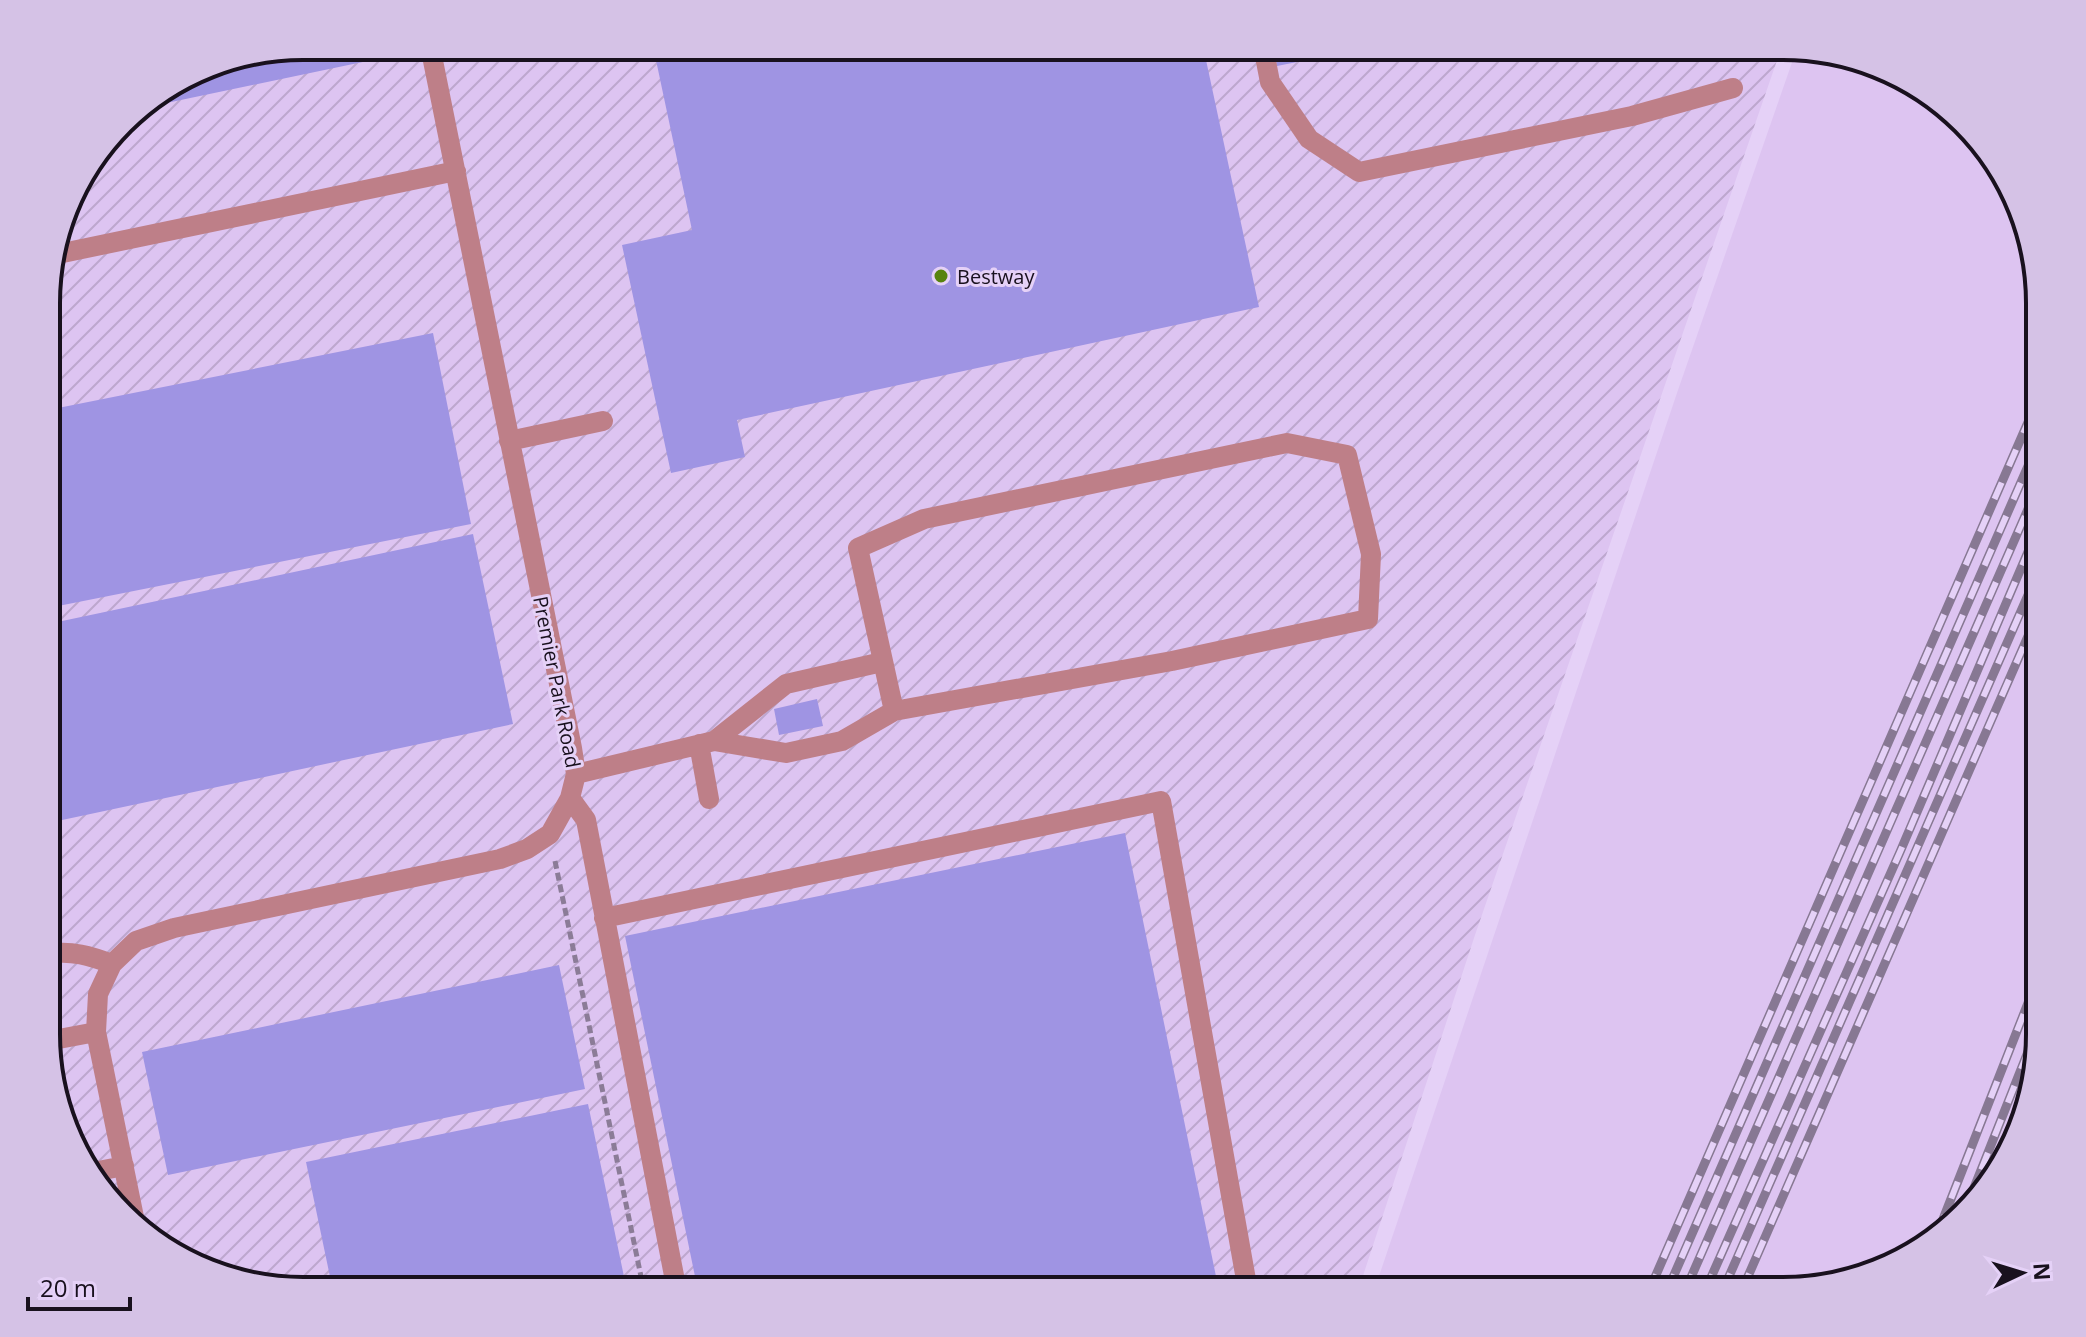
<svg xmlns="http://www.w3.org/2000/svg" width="2086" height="1337" viewBox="0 0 2086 1337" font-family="'Open Sans',sans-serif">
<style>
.built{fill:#ddc4f1}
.industrial{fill:url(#industrial-furrows)}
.building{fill:#9f94e3}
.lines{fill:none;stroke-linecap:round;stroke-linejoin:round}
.path{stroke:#8b7c97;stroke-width:5;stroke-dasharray:8 4;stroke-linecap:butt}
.minor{stroke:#be7f88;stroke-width:20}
.rail-casing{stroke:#877893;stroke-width:9}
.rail{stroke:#e5d1f7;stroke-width:6;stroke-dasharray:18;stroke-linecap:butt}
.poi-dot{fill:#57830e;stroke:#e5d1f7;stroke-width:3}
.labels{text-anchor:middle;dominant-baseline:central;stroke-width:6;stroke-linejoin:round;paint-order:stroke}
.poi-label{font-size:20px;fill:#19111e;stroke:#e5d1f7;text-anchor:start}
.street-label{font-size:20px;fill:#19111e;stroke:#e5d1f7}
.rim{fill:none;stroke:#19111e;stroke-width:4}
</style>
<defs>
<pattern id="industrial-furrows" width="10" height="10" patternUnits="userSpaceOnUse" patternTransform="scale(2)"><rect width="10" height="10" fill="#ddc4f1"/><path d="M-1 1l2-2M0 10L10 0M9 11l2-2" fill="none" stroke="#bda7ce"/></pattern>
</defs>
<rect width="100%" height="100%" fill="#e5d1f7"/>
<path class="built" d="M 1797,48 L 1865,60 L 1925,89 L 2005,174 L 2039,286 L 2039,1050 L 1997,1176 L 1912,1256 L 1799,1290 L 1374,1291 L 1677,393 Z"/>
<path class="industrial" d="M 303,46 L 1782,46 L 1475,935 L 1358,1291 L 303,1291 L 221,1277 L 161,1248 L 89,1176 L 48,1067 L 48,270 L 73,189 L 133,110 L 205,65 Z"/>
<path class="building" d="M 303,46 L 375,46 L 377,59 L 133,110 L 205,65 Z
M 653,46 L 1203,46 L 1259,307 L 737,420 L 745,457 L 671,473 L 622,245 L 692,230 Z
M 1274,46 L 1372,46 L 1372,47 L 1277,66 Z
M 433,333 L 471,524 L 48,608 L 48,410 Z
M 473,534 L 513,724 L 48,823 L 48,624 Z
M 817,699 L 823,726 L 779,735 L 774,709 Z
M 1125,833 L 1219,1291 L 698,1291 L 625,936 Z
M 559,965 L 585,1089 L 168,1175 L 142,1052 Z
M 588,1104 L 627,1291 L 333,1291 L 306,1162 Z"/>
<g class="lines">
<path class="path" d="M 555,861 L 644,1291"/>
<path class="minor" d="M 1263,46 L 1270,82 L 1309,139 L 1359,172 L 1632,116 L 1733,88
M 53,255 L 456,171
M 509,441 L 603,421
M 714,741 L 786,684 L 882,662
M 699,744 L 709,799
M 576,774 L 714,741 L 786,753 L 842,741 L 894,711 L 1172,661 L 1368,619 L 1371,554 L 1347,455 L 1287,443 L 924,519 L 858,548 L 894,711
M 570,798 L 586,820 L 677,1291
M 604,918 L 1161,801 L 1248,1291
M 48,954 C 71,950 91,956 112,964
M 48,1041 L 96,1032
M 88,1173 L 124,1166
M 135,1222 L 96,1032 L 98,994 L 112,964 L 136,941 L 174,928 L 500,859 L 527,849 L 550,834 L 570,798 L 576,774 L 572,748 L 430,46"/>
<g class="rail-casing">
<path id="rail" d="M 1968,1203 L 2039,1024
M 1938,1232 L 2039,975
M 1723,1290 L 2039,570
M 1742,1290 L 2039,611
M 1649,1291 L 2039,397
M 1667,1291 L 2039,441
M 1685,1291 L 2039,484
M 1705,1291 L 1900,852 L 2039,526"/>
</g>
<use href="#rail" class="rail"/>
</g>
<circle class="poi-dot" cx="941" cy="276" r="8"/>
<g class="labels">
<g class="poi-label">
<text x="957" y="276">Bestway</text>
</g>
<g class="street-label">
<text transform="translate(557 682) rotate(79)">Premier Park Road</text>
</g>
</g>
<path d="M0 0H2086V1337H0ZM303 60H1783A243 243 0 0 1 2026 303V1034A243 243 0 0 1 1783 1277H303A243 243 0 0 1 60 1034V303A243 243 0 0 1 303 60Z" fill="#d5c2e6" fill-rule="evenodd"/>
<path class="rim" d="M303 60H1783A243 243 0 0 1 2026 303V1034A243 243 0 0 1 1783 1277H303A243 243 0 0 1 60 1034V303A243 243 0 0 1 303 60Z"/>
<g transform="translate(2022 1273) rotate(86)" stroke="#e5d1f7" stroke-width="6" paint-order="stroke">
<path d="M0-6L14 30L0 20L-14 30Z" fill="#19111e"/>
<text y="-12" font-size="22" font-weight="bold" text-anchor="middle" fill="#19111e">N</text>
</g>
<path d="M28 1297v12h102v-12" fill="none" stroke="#19111e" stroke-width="4"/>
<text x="40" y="1297" font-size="24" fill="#19111e" stroke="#e5d1f7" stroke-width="6" paint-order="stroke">20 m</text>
</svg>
